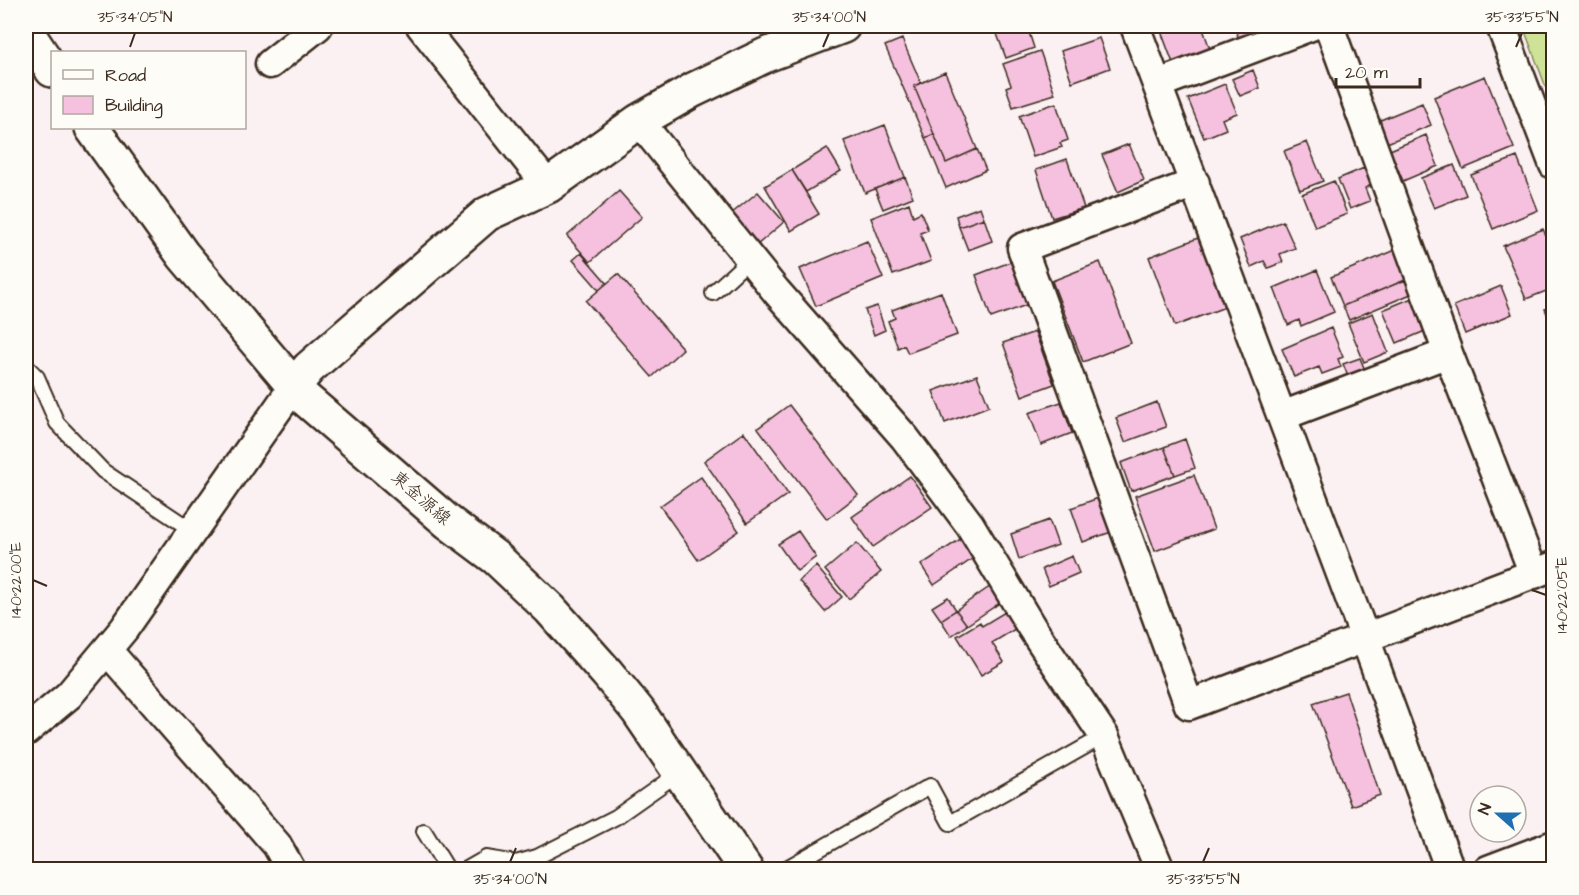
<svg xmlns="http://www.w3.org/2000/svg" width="1579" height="895" viewBox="0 0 1579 895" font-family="'Architects Daughter','Klee One',sans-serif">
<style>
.green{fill:#cfe398;stroke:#85865b;stroke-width:1.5}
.building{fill:#f5c1de;stroke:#3b2a1e;stroke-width:1.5}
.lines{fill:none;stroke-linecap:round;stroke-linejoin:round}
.lane-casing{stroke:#3b2a1e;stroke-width:18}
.street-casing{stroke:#3b2a1e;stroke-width:33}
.secondary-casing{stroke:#3b2a1e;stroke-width:38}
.lane{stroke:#fdfcf7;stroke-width:14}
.street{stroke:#fdfcf7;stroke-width:28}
.secondary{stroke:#fdfcf7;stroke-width:33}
.ticks{fill:none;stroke:#3b2a1e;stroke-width:2}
.labels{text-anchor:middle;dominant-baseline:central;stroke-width:5;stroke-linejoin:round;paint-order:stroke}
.street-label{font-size:18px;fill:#3b2a1e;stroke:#fdfcf7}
.neatline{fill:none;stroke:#3b2a1e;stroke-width:2}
.ticks-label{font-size:15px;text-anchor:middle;fill:#3b2a1e}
</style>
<rect width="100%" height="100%" fill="#fbf0f2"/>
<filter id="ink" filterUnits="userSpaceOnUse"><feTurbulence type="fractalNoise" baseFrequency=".0167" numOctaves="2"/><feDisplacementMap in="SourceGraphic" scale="12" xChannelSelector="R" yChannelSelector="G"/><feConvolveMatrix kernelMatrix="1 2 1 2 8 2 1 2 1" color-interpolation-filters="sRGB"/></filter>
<g filter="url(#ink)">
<path class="green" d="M 1523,26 L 1553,26 L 1553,106 Z"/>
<path class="building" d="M 994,26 L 1027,26 L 1034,48 L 1006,58 Z
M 1159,26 L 1202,26 L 1210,49 L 1173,63 Z
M 1234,26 L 1262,26 L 1263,30 L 1239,39 Z
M 1099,38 L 1110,68 L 1072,82 L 1061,51 Z
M 902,39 L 921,83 L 914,86 L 934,134 L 925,138 L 885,46 Z
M 1040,51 L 1055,94 L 1013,107 L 1006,87 L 1011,85 L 1003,64 Z
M 1253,70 L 1260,88 L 1240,96 L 1232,79 Z
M 945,72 L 977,149 L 946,163 L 914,86 Z
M 1485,76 L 1514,148 L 1463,169 L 1434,97 Z
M 1225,84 L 1237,113 L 1222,119 L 1226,129 L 1204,138 L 1188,99 Z
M 1056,103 L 1068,140 L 1060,143 L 1062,147 L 1033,157 L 1019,116 Z
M 1422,103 L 1431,125 L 1387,143 L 1378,121 Z
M 885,125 L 905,177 L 865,193 L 844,141 Z
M 934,134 L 946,163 L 977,149 L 986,170 L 946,188 L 925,138 Z
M 1426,135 L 1438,166 L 1403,181 L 1390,150 Z
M 1307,142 L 1323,181 L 1300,190 L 1284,151 Z
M 1129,144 L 1144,180 L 1118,192 L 1102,155 Z
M 827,148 L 841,171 L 806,192 L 792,170 Z
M 1517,157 L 1538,210 L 1493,229 L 1471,175 Z
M 1067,159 L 1084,208 L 1052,218 L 1036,170 Z
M 1454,165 L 1466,195 L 1434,208 L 1421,178 Z
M 1364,168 L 1371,185 L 1365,188 L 1370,201 L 1350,209 L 1338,179 Z
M 792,170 L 819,214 L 791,231 L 765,186 Z
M 905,177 L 913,197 L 883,209 L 875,189 Z
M 1334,181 L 1347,214 L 1315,227 L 1302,194 Z
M 619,191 L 642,217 L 590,262 L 567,236 Z
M 758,192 L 784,222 L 757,245 L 731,214 Z
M 909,203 L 913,216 L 921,212 L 928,230 L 920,233 L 931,261 L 893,275 L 871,218 Z
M 980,207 L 984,218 L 959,227 L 956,216 Z
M 984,218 L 992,241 L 968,250 L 959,227 Z
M 1283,221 L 1295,248 L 1280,254 L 1283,262 L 1268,268 L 1264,261 L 1251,267 L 1240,239 Z
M 1543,229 L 1554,254 L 1554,288 L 1526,299 L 1503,246 Z
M 1198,238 L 1225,307 L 1175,326 L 1149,257 Z
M 867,241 L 883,278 L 816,306 L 800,269 Z
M 1398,249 L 1410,278 L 1343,306 L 1331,277 Z
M 581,253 L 607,283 L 599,290 L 573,260 Z
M 1013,261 L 1029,304 L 991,318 L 976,275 Z
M 1100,262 L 1131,343 L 1083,362 L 1052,281 Z
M 1317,270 L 1334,312 L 1301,326 L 1299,320 L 1288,325 L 1274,288 Z
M 618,274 L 683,349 L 652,377 L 586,301 Z
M 1405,280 L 1411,294 L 1349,320 L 1343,306 Z
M 1501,286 L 1512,314 L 1465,334 L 1454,306 Z
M 941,292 L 957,335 L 908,353 L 904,345 L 898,348 L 888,321 L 895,318 L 892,310 Z
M 1412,298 L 1425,331 L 1397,343 L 1383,310 Z
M 877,306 L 885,330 L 874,335 L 865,310 Z
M 1554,306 L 1554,330 L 1545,309 Z
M 1373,313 L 1388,352 L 1364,362 L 1348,323 Z
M 1331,328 L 1343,357 L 1338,359 L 1341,367 L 1322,374 L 1319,367 L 1294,377 L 1282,349 Z
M 1035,332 L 1054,384 L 1022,396 L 1003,343 Z
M 1360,358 L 1367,375 L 1350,381 L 1343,364 Z
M 977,375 L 989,406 L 945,423 L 933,391 Z
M 1061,402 L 1072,433 L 1041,445 L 1029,413 Z
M 1157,402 L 1166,427 L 1125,442 L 1116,418 Z
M 789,405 L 858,495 L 827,519 L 758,428 Z
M 744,432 L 788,494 L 747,523 L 704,461 Z
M 1185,439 L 1195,468 L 1175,475 L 1164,447 Z
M 1164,447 L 1175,475 L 1131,491 L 1121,463 Z
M 1194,475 L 1214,529 L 1155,551 L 1135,496 Z
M 910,476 L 932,507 L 873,547 L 852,517 Z
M 701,477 L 739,531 L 698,560 L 660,506 Z
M 1101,497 L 1114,531 L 1083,542 L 1071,508 Z
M 1049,520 L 1058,545 L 1019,559 L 1011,534 Z
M 798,531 L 816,557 L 797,571 L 778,544 Z
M 965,536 L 978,555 L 934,585 L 921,565 Z
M 857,543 L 881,572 L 849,599 L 825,570 Z
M 1072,556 L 1079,573 L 1049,586 L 1042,569 Z
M 816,566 L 842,597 L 825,612 L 799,581 Z
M 994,584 L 1004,600 L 967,625 L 956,610 Z
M 948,597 L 956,610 L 941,620 L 932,607 Z
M 956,610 L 967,625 L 951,636 L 941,620 Z
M 1005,612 L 1015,629 L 992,643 L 1004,662 L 981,675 L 957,636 L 980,622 L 982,626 Z
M 1346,692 L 1380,795 L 1351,806 L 1313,703 Z"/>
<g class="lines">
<g class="lane-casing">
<path id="lane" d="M 713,293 L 750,259
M 26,366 L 37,377 L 57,423 L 103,471 L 193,531
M 424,831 L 448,870
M 465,870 L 486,858 L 516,863 L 537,857 L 616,817 L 680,772
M 783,870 L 930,786 L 950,823 L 1104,736"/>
</g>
<g class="street-casing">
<path id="street" d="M 421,26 L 548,186
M 1135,26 L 1365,638 L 1450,870
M 1329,26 L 1448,353
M 1501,26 L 1554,165
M 270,64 L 318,26
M 1158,84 L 1311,26
M 639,121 L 776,291 L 905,438 L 970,525 L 1032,628 L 1104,736 L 1160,870
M 1195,183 L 1022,248 L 1189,705 L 1554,566
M 1282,416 L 1448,353 L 1534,574
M 107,650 L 277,845 L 291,870
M 26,731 L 69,695 L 124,629 L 294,386
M 1488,870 L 1554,845"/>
</g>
<g class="secondary-casing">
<path id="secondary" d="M 26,31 L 52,70
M 92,128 L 183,255 L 303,397 L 448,522 L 496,558 L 550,609 L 607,673 L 638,711 L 746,870
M 294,386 L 309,368 L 487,214 L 548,186 L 639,121 L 693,90 L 766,55 L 843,26"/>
</g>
<use href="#lane" class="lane"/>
<use href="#street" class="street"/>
<use href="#secondary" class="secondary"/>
</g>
</g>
<path class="ticks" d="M 130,47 L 135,33M 823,47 L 829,33M 1516,47 L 1522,33M 33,580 L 47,586M 1532,590 L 1546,595M 510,862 L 516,848M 1203,862 L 1209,848"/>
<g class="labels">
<g class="street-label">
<text transform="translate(421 498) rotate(41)">東金源線</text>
</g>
</g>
<rect width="1579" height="895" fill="none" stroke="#fdfcf7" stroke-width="66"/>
<rect x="51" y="51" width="195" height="78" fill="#fdfcf7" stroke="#afa8a0" stroke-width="1.5"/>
<rect x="63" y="70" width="30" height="9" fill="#fdfcf7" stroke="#afa8a0" stroke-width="1.5"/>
<text x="105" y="81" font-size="18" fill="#3b2a1e">Road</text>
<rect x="63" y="96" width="30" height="18" fill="#f5c1de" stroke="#afa8a0" stroke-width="1.5"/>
<text x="105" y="111" font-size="18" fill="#3b2a1e">Building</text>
<g transform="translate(1498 814) rotate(291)"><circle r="28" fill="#fdfcf7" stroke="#afa8a0" stroke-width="1.5"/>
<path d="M0-4.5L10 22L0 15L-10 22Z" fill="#1f6fb2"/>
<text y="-9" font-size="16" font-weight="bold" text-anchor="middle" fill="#3b2a1e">N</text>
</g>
<path d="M1336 78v9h84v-9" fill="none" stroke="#3b2a1e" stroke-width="3"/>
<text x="1345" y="78" font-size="18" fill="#3b2a1e" stroke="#fdfcf7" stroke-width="4.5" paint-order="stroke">20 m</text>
<rect x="33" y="33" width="1513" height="829" class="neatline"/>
<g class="ticks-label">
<text x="135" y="22">35°34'05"N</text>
<text x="829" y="22">35°34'00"N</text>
<text x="1522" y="22">35°33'55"N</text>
<text transform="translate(16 580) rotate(-90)" y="5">140°22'00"E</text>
<text transform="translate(1562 595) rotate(-90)" y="5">140°22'05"E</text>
<text x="510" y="884">35°34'00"N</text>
<text x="1203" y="884">35°33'55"N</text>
</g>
</svg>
